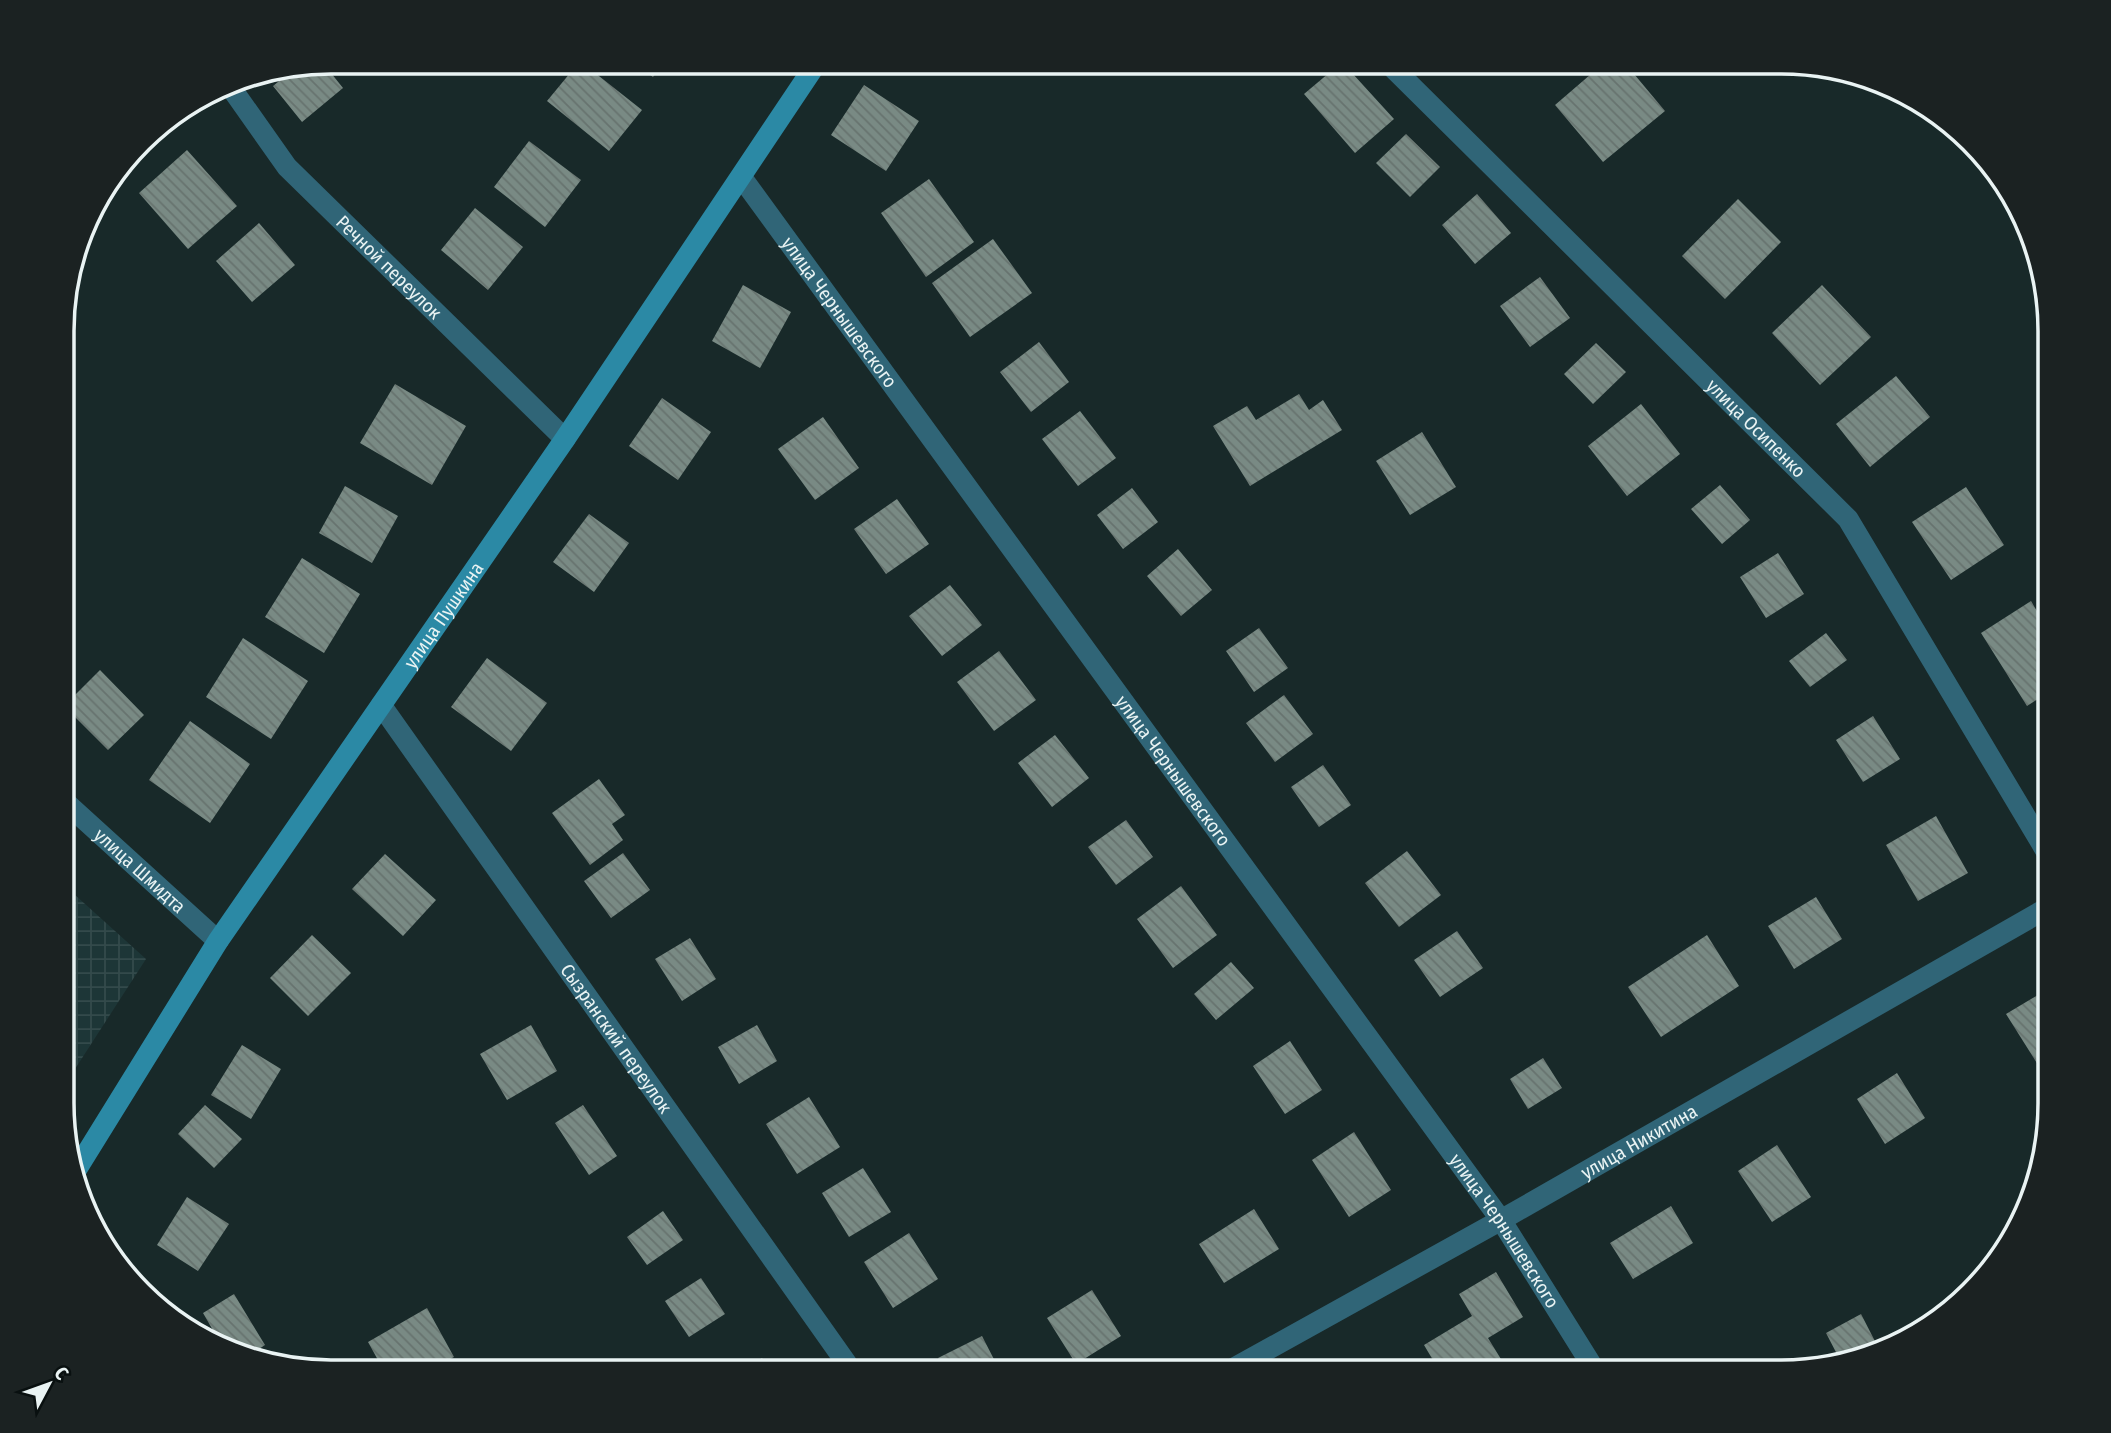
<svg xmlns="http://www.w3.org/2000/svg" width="2111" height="1433" viewBox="0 0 2111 1433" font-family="'Fira Sans Condensed',sans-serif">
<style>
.industrial{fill:url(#industrial-grid)}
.building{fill:url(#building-back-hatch)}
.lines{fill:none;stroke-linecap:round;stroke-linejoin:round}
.street{stroke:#306577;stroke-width:21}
.secondary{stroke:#2b89a5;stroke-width:21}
.labels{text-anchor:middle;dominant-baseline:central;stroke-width:5;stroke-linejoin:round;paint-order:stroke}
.street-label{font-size:19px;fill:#e9f3f3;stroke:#091010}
.rim{fill:none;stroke:#e9f3f3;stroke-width:3.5}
</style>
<defs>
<pattern id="industrial-grid" width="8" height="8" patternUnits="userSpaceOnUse" patternTransform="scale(1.75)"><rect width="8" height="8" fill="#1d3637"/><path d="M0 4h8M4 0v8" fill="none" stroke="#334a4b"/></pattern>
<pattern id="building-back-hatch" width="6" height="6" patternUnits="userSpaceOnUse" patternTransform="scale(1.75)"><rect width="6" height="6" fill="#798a84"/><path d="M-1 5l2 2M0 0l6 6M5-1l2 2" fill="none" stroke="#67736f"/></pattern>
</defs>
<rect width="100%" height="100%" fill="#182929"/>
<path class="industrial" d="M 64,885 L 146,959 L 64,1086 Z"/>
<path class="building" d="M 580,61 L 642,110 L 609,151 L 547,101 Z
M 632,61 L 665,61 L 653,77 Z
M 1342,62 L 1394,119 L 1355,153 L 1304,94 Z
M 1605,62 L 1624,62 L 1665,111 L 1603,162 L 1555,105 Z
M 323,63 L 343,88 L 302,122 L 273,86 L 294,69 Z
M 864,85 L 919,121 L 886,171 L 831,135 Z
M 1406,134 L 1440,167 L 1410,197 L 1376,163 Z
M 529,141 L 581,180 L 545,227 L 494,187 Z
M 187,150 L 237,206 L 188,249 L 139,193 Z
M 929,179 L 974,242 L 926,277 L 881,213 Z
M 1477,194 L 1511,233 L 1475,264 L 1442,225 Z
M 1738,199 L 1781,242 L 1725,299 L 1682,256 Z
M 475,208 L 523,247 L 488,290 L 441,250 Z
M 259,223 L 295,265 L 252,302 L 216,261 Z
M 993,239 L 1032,293 L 970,337 L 932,283 Z
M 1540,277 L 1570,318 L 1530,347 L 1500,306 Z
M 743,285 L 791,312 L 760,368 L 712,341 Z
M 1822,285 L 1871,337 L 1820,385 L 1772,333 Z
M 1039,342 L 1069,382 L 1031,412 L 1000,372 Z
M 1596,343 L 1626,372 L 1593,404 L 1564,374 Z
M 1896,376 L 1930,417 L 1870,467 L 1836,424 Z
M 395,384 L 466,426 L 432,485 L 360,443 Z
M 1299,394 L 1309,410 L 1323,400 L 1342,430 L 1250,486 L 1213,426 L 1247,406 L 1256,420 Z
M 662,398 L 711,432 L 678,480 L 629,446 Z
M 1641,404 L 1680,454 L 1627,496 L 1588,446 Z
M 1080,411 L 1116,458 L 1078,486 L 1042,439 Z
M 823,417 L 859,468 L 815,500 L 778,449 Z
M 1422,432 L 1456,487 L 1410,515 L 1376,461 Z
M 1720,485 L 1750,520 L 1722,544 L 1691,509 Z
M 345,486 L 398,516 L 372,563 L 319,533 Z
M 1966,487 L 2004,545 L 1951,580 L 1912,522 Z
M 1132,488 L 1158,522 L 1123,549 L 1097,515 Z
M 897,499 L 929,544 L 886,574 L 854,529 Z
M 589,514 L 629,543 L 594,592 L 553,562 Z
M 1178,549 L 1212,590 L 1181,616 L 1147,576 Z
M 1778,553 L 1804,594 L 1766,618 L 1740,577 Z
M 302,558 L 360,594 L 324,653 L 265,617 Z
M 950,585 L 982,625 L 942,656 L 909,616 Z
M 2031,601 L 2049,631 L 2049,692 L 2027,706 L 1981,633 Z
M 1259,628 L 1288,668 L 1254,692 L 1226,651 Z
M 1826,633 L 1847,660 L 1810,687 L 1789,661 Z
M 243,638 L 308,681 L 271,739 L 206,697 Z
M 999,651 L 1036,700 L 994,731 L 957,682 Z
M 487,658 L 547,703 L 511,751 L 451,707 Z
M 100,670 L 144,715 L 108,750 L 64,706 Z
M 1284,695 L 1313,734 L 1275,762 L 1246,723 Z
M 1873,716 L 1900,759 L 1863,782 L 1836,740 Z
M 190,721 L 250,764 L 210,823 L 149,780 Z
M 1055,735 L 1089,778 L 1052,807 L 1018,763 Z
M 1323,765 L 1351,805 L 1319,827 L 1291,787 Z
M 599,779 L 625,815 L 612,824 L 623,840 L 590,865 L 552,813 Z
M 1936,816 L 1968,873 L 1918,901 L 1886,845 Z
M 1126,820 L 1153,857 L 1116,885 L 1088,847 Z
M 1407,851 L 1441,895 L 1399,927 L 1365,883 Z
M 623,853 L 650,890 L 611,918 L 584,881 Z
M 385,854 L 436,900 L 403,936 L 352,889 Z
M 1181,886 L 1217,935 L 1173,968 L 1137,919 Z
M 1816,897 L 1842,939 L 1794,969 L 1768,926 Z
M 1457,931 L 1483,968 L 1440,997 L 1414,960 Z
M 312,935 L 351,973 L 308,1016 L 270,978 Z
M 1707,935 L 1739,986 L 1661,1037 L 1628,987 Z
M 690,938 L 716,979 L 682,1001 L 655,959 Z
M 1231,962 L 1254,988 L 1216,1020 L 1194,994 Z
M 2048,989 L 2049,1063 L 2040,1068 L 2006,1014 Z
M 531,1025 L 557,1071 L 507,1100 L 480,1054 Z
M 757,1025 L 777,1061 L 739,1084 L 718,1047 Z
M 1290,1041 L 1322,1090 L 1285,1114 L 1253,1066 Z
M 242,1045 L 281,1069 L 251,1119 L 211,1095 Z
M 1543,1058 L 1562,1088 L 1528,1109 L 1510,1079 Z
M 1897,1073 L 1925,1118 L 1885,1144 L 1857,1099 Z
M 809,1097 L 840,1147 L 797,1174 L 766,1124 Z
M 205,1105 L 242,1139 L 214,1168 L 178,1134 Z
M 583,1105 L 617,1156 L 589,1175 L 555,1123 Z
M 1354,1132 L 1391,1190 L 1349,1217 L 1312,1160 Z
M 1777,1145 L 1811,1197 L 1772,1222 L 1738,1171 Z
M 863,1168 L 891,1212 L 849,1237 L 822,1193 Z
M 187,1197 L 229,1224 L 198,1271 L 157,1245 Z
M 1671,1206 L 1693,1243 L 1633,1279 L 1610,1243 Z
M 1254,1209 L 1279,1249 L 1224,1283 L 1199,1244 Z
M 663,1211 L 683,1240 L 647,1265 L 627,1237 Z
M 909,1233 L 938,1279 L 893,1308 L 864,1262 Z
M 1496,1272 L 1523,1317 L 1488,1338 L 1504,1364 L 1490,1372 L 1440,1372 L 1424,1345 L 1472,1316 L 1459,1294 Z
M 1983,1276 L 1962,1293 L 1959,1287 Z
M 701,1278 L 725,1314 L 689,1337 L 665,1301 Z
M 1092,1290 L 1121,1336 L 1076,1364 L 1047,1318 Z
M 234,1294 L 265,1345 L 245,1358 L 222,1346 L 203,1313 Z
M 427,1308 L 454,1357 L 427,1371 L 384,1371 L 368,1342 Z
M 1861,1314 L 1879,1349 L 1839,1358 L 1826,1333 Z
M 982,1336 L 1000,1371 L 945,1371 L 938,1358 Z
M 762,1358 L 771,1371 L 741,1371 Z"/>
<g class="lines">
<g class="street">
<path id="s1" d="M 1387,62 L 1848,519 L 2049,856"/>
<path id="s2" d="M 227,82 L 287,167 L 565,439"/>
<path id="s3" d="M 742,178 L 1501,1220 L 1596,1372"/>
<path id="s4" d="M 381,705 L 852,1371"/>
<path id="s5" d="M 64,801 L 218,941"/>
<path id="s6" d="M 1227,1372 L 1501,1220 L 2049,907"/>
</g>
<path class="secondary" id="s7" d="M 75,1172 L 218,941 L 565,439 L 818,61"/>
</g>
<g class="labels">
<g class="street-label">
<text stroke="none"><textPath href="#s2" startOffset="247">Речной переулок</textPath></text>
<text stroke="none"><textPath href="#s3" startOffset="166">улица Чернышевского</textPath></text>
<text stroke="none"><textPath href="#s1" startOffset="520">улица Осипенко</textPath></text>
<text stroke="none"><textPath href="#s7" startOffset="668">улица Пушкина</textPath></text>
<text stroke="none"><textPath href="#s3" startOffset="733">улица Чернышевского</textPath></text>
<text stroke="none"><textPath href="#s5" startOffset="103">улица Шмидта</textPath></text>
<text stroke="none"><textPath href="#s4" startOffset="408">Сызранский переулок</textPath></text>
<text stroke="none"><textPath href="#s6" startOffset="472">улица Никитина</textPath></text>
<text stroke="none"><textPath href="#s3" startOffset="1300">улица Чернышевского</textPath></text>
</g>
</g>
<path d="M0 0H2111V1433H0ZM331 74H1781A257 257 0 0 1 2038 331V1103A257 257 0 0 1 1781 1360H331A257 257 0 0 1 74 1103V331A257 257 0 0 1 331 74Z" fill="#1b2222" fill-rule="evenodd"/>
<path class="rim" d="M331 74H1781A257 257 0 0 1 2038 331V1103A257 257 0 0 1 1781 1360H331A257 257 0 0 1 74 1103V331A257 257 0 0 1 331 74Z"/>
<g transform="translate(49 1384) rotate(49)" stroke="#091010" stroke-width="5" paint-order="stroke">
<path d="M0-5L12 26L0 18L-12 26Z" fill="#e9f3f3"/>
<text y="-10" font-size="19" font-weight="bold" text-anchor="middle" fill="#e9f3f3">С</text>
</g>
</svg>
